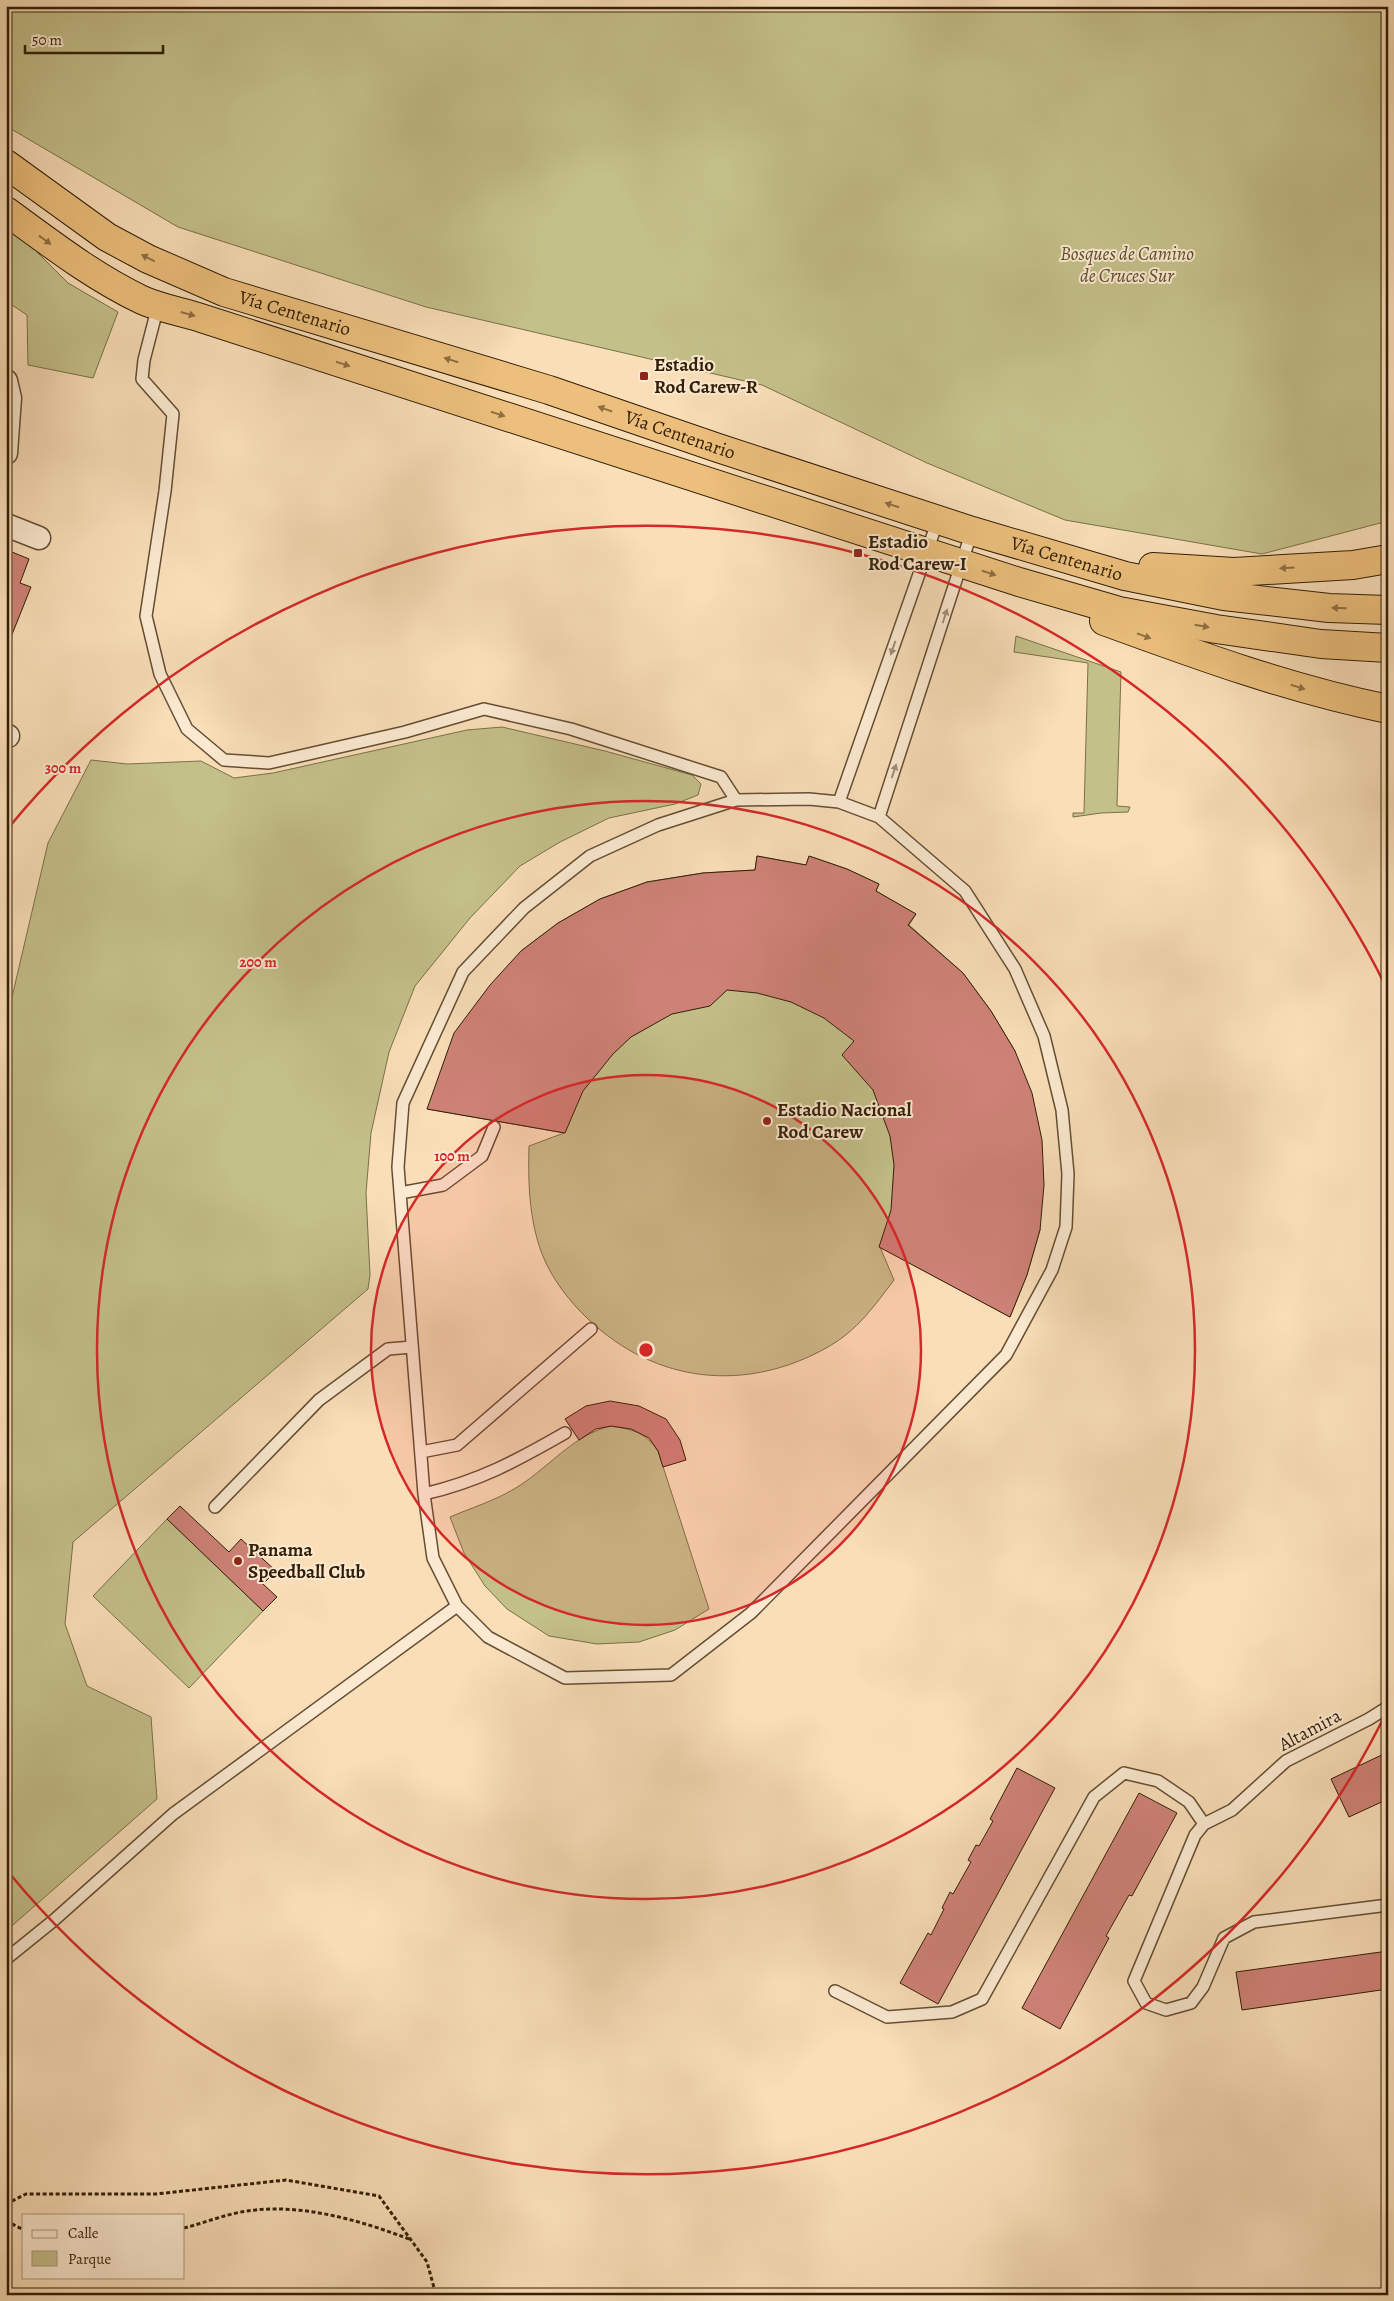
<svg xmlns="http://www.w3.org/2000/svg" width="1394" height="2301" viewBox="0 0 1394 2301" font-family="Alegreya,serif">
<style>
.green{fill:#c4c08a;stroke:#7b6f48}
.building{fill:#cf8278;stroke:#321e07}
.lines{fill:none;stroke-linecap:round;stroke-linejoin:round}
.lane-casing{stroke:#644e33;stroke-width:14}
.street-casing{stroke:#644e33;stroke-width:25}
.highway-casing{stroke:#321e07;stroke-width:30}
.path{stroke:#321e07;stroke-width:3;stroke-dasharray:4 2.5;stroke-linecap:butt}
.lane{stroke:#fbead1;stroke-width:11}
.street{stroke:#fbead1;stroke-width:22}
.highway{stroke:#ecbf7c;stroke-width:28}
.oneway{fill:#8f6e42}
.oneway2{fill:#a18e76}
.ring{fill:none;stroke:#d62828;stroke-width:2.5}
.poi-dot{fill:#8f2418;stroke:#fbead1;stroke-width:2}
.labels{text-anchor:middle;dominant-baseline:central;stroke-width:4;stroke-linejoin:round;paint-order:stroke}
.park-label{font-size:19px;font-style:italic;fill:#5e4f2e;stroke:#fbead1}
.street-label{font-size:19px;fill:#321e07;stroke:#fbead1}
.poi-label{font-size:19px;font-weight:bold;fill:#321e07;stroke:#fbead1;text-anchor:start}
.centre{fill:#d62828;stroke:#fbead1;stroke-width:2.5}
.ring-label{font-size:15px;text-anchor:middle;font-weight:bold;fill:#d62828;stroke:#fbead1;stroke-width:4;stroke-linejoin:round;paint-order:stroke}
</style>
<rect width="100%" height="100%" fill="#f9deb8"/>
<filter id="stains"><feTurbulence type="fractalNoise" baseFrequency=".004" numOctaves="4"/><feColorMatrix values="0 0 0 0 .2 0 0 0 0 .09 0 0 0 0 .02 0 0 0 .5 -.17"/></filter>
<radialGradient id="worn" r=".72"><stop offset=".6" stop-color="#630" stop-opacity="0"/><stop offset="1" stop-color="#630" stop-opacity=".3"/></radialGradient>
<path class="green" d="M 6,6 L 1388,6 L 1388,521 L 1262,554 L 1065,520 L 927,463 L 762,385 L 426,307 L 178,227 L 6,126 Z
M 6,229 L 34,249 L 68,283 L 118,312 L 93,378 L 28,365 L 27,315 L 6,301 Z
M 1016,636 L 1121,672 L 1117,806 L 1130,807 L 1128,812 L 1101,813 L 1073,817 L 1073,813 L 1084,813 L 1088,663 L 1014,652 Z
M 502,727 L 605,751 L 692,775 L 701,784 L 698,795 L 675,804 L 609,818 L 560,842 L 520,866 L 470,918 L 415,986 L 389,1052 L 371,1133 L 366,1193 L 370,1275 L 368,1289 L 73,1542 L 65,1624 L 87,1686 L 151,1717 L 157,1799 L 6,1931 L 6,1023 L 48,843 L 91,760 L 127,764 L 201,761 L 234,778 L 273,773 L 467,730 Z
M 757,856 L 806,865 L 809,856 L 847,869 L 879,884 L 876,891 L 916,914 L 909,925 L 963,973 L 991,1011 L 1015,1051 L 1040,1230 L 1027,1275 L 1010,1317 L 880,1247 L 894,1280 C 875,1305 857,1331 828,1347 C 747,1393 656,1384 588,1319 C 569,1301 552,1279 542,1254 C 529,1219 528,1183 529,1146 L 564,1133 L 427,1109 L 521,951 L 558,923 L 600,899 L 647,882 L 703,873 L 755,870 Z
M 611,1426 C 633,1430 644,1431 658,1451 L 709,1609 L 675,1630 L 639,1642 L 597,1644 L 549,1636 L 507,1609 L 485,1586 L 464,1553 L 450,1517 C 471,1508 494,1501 514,1489 C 547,1470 572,1435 611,1426 Z
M 167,1519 L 263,1611 L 189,1688 L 93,1596 Z"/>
<path class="building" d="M 12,552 L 29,559 L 20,583 L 31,587 L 7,647 L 6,567 Z
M 757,856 L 806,865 L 809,856 L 847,869 L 879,884 L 876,891 L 916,914 L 908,925 L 963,973 L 991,1011 L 1015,1051 L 1032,1093 L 1042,1140 L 1044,1185 L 1040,1230 L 1027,1275 L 1010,1317 L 879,1247 L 891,1210 L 894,1165 L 890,1136 L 873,1090 L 842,1055 L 854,1041 L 824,1018 L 791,1002 L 757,993 L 727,990 L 710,1006 L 672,1014 L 631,1037 L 613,1054 L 583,1091 L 565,1133 L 427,1109 L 454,1033 L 490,985 L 521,951 L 558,923 L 600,899 L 647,882 L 703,873 L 755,870 Z
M 610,1401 L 639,1406 L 666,1419 L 680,1440 L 686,1460 L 663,1467 L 658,1451 L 649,1438 L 631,1429 L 611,1426 L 596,1429 L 579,1440 L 565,1419 L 586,1406 Z
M 180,1506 L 229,1552 L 241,1539 L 276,1571 L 263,1584 L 277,1597 L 263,1611 L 167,1519 Z
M 1388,1752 L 1388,1799 L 1349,1817 L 1331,1779 Z
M 1017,1768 L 1055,1788 L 938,2004 L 900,1983 L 928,1933 L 931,1935 L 944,1909 L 942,1908 L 950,1892 L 953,1894 L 967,1869 L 971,1862 L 968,1860 L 976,1845 L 979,1846 L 993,1821 L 990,1819 Z
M 1139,1793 L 1177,1813 L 1132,1896 L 1129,1895 L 1106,1936 L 1109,1938 L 1060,2029 L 1022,2008 Z
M 1388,1951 L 1388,1989 L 1242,2010 L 1236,1972 Z"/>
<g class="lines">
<g class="lane-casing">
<path id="lane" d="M 158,306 L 144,360 L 142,379 L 173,414 L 165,491 L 146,616 L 160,674 L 187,729 L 224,760 L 269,763 L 405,732 L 484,709 L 571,729 L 721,777 L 736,800
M 809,799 L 839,802 L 879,817 L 965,891 L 1015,969 L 1044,1036 L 1062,1110 L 1068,1174 L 1066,1227 L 1052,1270 L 1006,1355 L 751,1613 L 671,1675 L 565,1678 L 488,1637 L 457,1606 L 433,1558 L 424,1494 L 398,1167 L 403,1103 L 463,972 L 524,908 L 590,856 L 658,825 L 736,800 Z
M 839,802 L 938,520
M 879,817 L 972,531
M 400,1193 L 443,1185 L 482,1156 L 494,1127
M 421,1452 L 457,1445 L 591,1329
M 424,1494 C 480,1481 516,1461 565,1433
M 215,1507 L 319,1400 L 388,1349 L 412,1347
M 1388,1707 L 1369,1719 L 1286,1761 L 1232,1810 L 1204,1824 L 1195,1835 L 1134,1981 L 1146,2003 L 1166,2010 L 1191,2003 L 1203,1987 L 1224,1938 L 1254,1922 L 1388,1905
M 6,1959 L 53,1921 L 173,1814 L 457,1606
M 835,1991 L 887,2017 L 952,2012 L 982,1999 L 1094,1797 L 1124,1773 L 1158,1781 L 1189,1802 L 1204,1824"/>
</g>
<g class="street-casing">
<path id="street" d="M 6,381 L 10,398 L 6,453
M 6,525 L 39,538
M 6,735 L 8,736"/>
</g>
<g class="highway-casing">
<g id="highway">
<path id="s1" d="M 6,164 L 107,237 L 148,259 L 224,292 L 549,390 L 718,448 L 972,531 L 1125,576 L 1224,596 L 1329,608 L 1388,610"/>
<path d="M 6,211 C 50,243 92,276 142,300 C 160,308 182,312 201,318 L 1019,582 L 1119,611 L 1216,629 L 1321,644 L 1388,648"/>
<path d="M 1153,567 L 1234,572 L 1353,565 L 1388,559"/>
<path d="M 1104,621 C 1197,655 1290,689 1388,709"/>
</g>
</g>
<path class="path" d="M 6,2204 L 26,2194 L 156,2194 L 286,2180 L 379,2196 L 427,2262 L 436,2295
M 6,2221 L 24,2230
M 184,2228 C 204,2223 226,2214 247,2211 C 301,2203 359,2220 409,2239"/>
<use href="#lane" class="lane"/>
<use href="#street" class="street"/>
<use href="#highway" class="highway"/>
</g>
<defs><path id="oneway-solid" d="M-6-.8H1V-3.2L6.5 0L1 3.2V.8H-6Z" transform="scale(1.25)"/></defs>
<g class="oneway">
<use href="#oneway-solid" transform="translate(45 240) rotate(36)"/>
<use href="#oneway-solid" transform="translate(148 258) rotate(-153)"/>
<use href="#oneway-solid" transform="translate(188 314) rotate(16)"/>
<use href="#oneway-solid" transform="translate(451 360) rotate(-163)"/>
<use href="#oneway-solid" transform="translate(343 364) rotate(18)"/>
<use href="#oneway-solid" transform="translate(605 409) rotate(-161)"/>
<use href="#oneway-solid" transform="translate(498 414) rotate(18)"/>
<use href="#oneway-solid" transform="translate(892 505) rotate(-162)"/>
<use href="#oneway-solid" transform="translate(1287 568) rotate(177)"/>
<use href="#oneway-solid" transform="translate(989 573) rotate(18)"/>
<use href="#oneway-solid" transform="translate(1339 608) rotate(-179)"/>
<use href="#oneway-solid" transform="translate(1202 626) rotate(10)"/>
<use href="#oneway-solid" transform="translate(1144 636) rotate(20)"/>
<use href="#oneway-solid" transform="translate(1298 687) rotate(17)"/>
</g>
<g class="oneway2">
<use href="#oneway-solid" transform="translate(945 616) rotate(-72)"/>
<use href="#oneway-solid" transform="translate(893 648) rotate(109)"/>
<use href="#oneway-solid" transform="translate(894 771) rotate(-72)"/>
</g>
<circle cx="646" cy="1350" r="275" fill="#d62828" fill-opacity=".12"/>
<g class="ring">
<circle cx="646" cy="1350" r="275"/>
<circle cx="646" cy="1350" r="549"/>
<path d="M1387 1711A824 824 0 0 1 10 1874M10 826A824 824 0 0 1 1387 989"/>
</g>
<g class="poi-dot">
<rect x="639" y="371" width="10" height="10" rx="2.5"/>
<rect x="853" y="548" width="10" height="10" rx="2.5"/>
<circle cx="767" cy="1121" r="5"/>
<circle cx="238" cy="1561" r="5"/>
</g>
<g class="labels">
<g class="park-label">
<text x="1127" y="254">Bosques de Camino<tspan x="1127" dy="22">de Cruces Sur</tspan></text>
</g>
<g class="street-label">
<text stroke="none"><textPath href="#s1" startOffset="328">Vía Centenario</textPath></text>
<text stroke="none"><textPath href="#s1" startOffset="732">Vía Centenario</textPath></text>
<text stroke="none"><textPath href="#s1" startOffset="1138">Vía Centenario</textPath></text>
<text transform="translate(1310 1730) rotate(-28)">Altamira</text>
</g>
<g class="poi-label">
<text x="654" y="365">Estadio<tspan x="654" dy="22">Rod Carew-R</tspan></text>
<text x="868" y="542">Estadio<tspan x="868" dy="22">Rod Carew-I</tspan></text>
<text x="777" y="1110">Estadio Nacional<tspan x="777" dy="22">Rod Carew</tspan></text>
<text x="248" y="1550">Panama<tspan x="248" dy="22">Speedball Club</tspan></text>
</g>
</g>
<circle cx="646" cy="1350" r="8" class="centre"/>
<g class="ring-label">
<text x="63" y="773">300 m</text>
<text x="258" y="967">200 m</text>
<text x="452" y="1161">100 m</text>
</g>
<rect width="1394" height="2301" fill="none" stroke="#f9deb8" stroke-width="25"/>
<rect x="8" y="8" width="1379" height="2286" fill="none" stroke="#321e07" stroke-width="2.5"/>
<rect x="12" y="12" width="1369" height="2276" fill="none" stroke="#321e07"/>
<rect x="22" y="2214" width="162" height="65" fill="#fbead1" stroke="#ab9880"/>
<rect x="32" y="2230" width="25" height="8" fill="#fbead1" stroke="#ab9880"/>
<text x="68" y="2238" font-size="15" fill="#321e07">Calle</text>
<rect x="32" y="2251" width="25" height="15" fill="#c4c08a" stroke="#ab9880"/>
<text x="68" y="2264" font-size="15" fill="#321e07">Parque</text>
<path d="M25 45v8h138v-8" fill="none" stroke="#321e07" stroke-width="2.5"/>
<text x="32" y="45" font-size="15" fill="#321e07" stroke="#fbead1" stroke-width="4" paint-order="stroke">50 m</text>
<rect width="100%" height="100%" filter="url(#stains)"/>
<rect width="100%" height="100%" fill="url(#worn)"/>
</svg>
